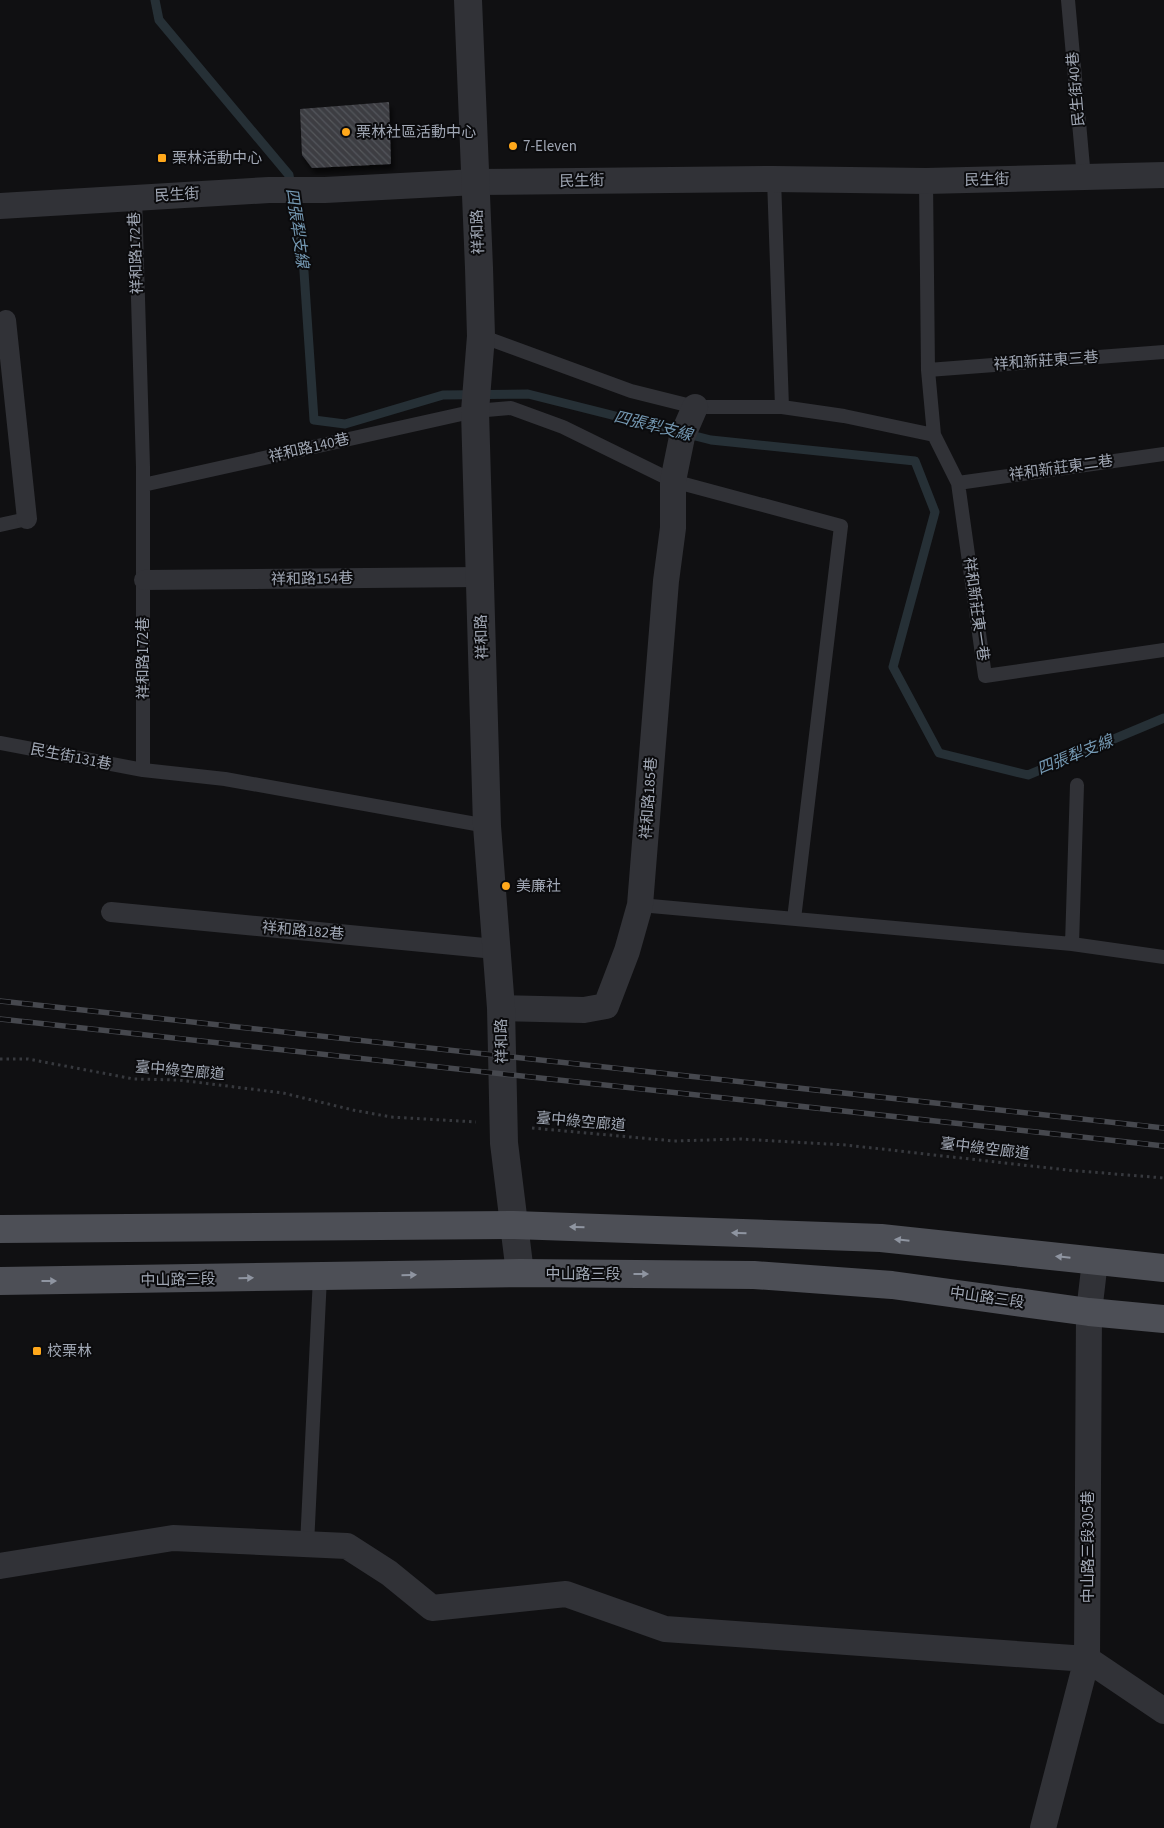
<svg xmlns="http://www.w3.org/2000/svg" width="1164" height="1828" viewBox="0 0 1164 1828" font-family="'Source Sans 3','Noto Sans TC',sans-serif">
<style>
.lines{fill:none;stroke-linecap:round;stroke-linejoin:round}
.stream{stroke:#263036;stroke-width:9}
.building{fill:url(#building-back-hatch);filter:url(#shadow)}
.path{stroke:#37393e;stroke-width:3;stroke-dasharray:2.5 4;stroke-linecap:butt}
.service{stroke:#313237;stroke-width:14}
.pedestrian{stroke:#313237;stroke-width:20}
.minor{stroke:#313237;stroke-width:26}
.tertiary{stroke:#313237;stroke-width:28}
.primary{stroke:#4d4f56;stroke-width:28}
.rail-casing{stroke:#46484e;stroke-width:5.5}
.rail{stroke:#0b0b0d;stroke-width:4;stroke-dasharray:11;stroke-linecap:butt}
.oneway{fill:#8f95a1}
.poi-dot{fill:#ffa81b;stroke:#0b0b0d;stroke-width:2}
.labels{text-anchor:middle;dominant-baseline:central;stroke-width:4;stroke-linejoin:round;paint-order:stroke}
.street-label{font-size:15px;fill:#a0a7b4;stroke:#0b0b0d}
.poi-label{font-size:15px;fill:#a0a7b4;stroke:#0b0b0d;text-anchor:start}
.water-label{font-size:16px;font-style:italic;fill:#7498b2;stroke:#0b0b0d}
</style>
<defs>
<pattern id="building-back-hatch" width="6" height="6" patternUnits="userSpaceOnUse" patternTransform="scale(1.25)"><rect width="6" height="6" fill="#3c3d42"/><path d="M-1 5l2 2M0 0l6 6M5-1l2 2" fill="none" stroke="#55565b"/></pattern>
<filter id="shadow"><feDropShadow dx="3" dy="5.5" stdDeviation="2.5" flood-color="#0009"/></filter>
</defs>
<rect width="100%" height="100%" fill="#101012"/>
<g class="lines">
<path class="stream" d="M 155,0 L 159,20 L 289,175 L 303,257 L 314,420 L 345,424 L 443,395 L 528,394 L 711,440 L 915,461 L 935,512 L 893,667 L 939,753 L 1028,775 L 1164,718"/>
</g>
<path class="building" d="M 389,102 L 391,164 L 312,168 L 302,155 L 300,109 Z"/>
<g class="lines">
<path class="path" d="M 0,1059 L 28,1059 L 134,1079 L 179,1080 L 283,1093 L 353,1110 L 391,1117 L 476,1122
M 532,1128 L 674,1141 L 740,1139 L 846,1145 L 1067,1170 L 1164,1178"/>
<path class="service" d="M 1068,0 L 1084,178
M 774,179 L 782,407
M 926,181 L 928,370 L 934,435 L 958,483 L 985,676 L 1164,650
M 135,197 L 143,467 L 143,770
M 481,336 L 631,391 L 695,407 L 782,407 L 844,416 L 934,435
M 928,370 L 1164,352
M 958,483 L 1164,454
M 143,485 L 475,411 L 511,408 L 563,427 L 673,481 L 841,526 L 794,919
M 0,525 L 27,519
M 0,743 L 143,770 L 225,779 L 487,826
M 640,905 L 1072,944 L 1164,957
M 1072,944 L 1077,785
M 307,1545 L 320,1277"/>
<path class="pedestrian" d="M 6,320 L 27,519
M 144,580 L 480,577
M 111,912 L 495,949"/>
<path class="minor" d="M 0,206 L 269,190 L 325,190 L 476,182 L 774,179 L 926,181 L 1164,175
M 501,1008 L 584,1010 L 606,1006 L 627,951 L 640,905 L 666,581 L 673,528 L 673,481 L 682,437 L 695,407
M 0,1566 L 173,1538 L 347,1546 L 389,1573 L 432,1608 L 566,1594 L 665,1629 L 1087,1659 L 1164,1711
M 1043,1828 L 1087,1659 L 1089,1312 L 1095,1261"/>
<path class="tertiary" d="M 468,0 L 479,268 L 481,336 L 475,411 L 487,826 L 501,1008 L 504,1143 L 520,1273"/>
<path class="primary" d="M 0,1229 L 514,1225 L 881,1238 L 1164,1268
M 0,1281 L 520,1273 L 754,1275 L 892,1285 L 1089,1312 L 1164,1319"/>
<g class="rail-casing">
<path id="rail" d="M 0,1001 L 1164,1128
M 0,1019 L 1164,1146"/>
</g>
<use href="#rail" class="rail"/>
</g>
<defs><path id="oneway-solid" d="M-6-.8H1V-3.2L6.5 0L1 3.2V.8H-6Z" transform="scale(1.25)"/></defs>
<g class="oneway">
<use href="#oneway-solid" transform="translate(577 1227) rotate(-178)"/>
<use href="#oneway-solid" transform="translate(739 1233) rotate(-178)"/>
<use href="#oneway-solid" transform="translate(902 1240) rotate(-174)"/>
<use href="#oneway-solid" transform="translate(1063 1257) rotate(-174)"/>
<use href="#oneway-solid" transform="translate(641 1274)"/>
<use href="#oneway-solid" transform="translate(409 1275) rotate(-1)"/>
<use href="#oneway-solid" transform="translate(246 1278) rotate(-1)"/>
<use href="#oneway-solid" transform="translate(49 1281)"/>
</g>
<g class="poi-dot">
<circle cx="346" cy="132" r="5"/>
<circle cx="513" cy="146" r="5"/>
<rect x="157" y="153" width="10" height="10" rx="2.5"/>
<circle cx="506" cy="886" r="5"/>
<rect x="32" y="1346" width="10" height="10" rx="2.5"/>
</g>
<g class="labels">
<g class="street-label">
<text transform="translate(1076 89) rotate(-95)">民生街40巷</text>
<text transform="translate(987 180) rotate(-1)">民生街</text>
<text transform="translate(582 181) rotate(-1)">民生街</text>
<text transform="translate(177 195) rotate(-3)">民生街</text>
<text transform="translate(478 232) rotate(-92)">祥和路</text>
<text transform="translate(136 253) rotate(-92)">祥和路172巷</text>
<text transform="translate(1046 361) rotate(-4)">祥和新莊東三巷</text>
<text transform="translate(309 448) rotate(-13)">祥和路140巷</text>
<text transform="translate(1061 468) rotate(-8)">祥和新莊東二巷</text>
<text transform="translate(312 579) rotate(-1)">祥和路154巷</text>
<text transform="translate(976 609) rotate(82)">祥和新莊東一巷</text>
<text transform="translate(482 637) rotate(-92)">祥和路</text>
<text transform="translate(143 658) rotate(-90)">祥和路172巷</text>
<text transform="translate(71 757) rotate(11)">民生街131巷</text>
<text transform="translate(649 798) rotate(-86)">祥和路185巷</text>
<text transform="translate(303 931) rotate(5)">祥和路182巷</text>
<text transform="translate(502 1041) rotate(-91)">祥和路</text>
<text transform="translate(180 1071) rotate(5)">臺中綠空廊道</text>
<text transform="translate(581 1122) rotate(5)">臺中綠空廊道</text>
<text transform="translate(985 1149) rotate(7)">臺中綠空廊道</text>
<text x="583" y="1274">中山路三段</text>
<text transform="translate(178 1280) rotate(-1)">中山路三段</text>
<text transform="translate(987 1298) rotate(8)">中山路三段</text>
<text transform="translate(1088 1547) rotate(-90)">中山路三段305巷</text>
</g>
<g class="poi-label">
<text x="356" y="132">栗林社區活動中心</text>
<text x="523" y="146">7-Eleven</text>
<text x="172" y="158">栗林活動中心</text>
<text x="516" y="886">美廉社</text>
<text x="47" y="1351">校栗林</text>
</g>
<g class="water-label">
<text transform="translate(297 228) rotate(82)">四張犁支線</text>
<text transform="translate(653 426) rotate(14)">四張犁支線</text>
<text transform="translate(1075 755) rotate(-22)">四張犁支線</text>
</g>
</g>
</svg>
